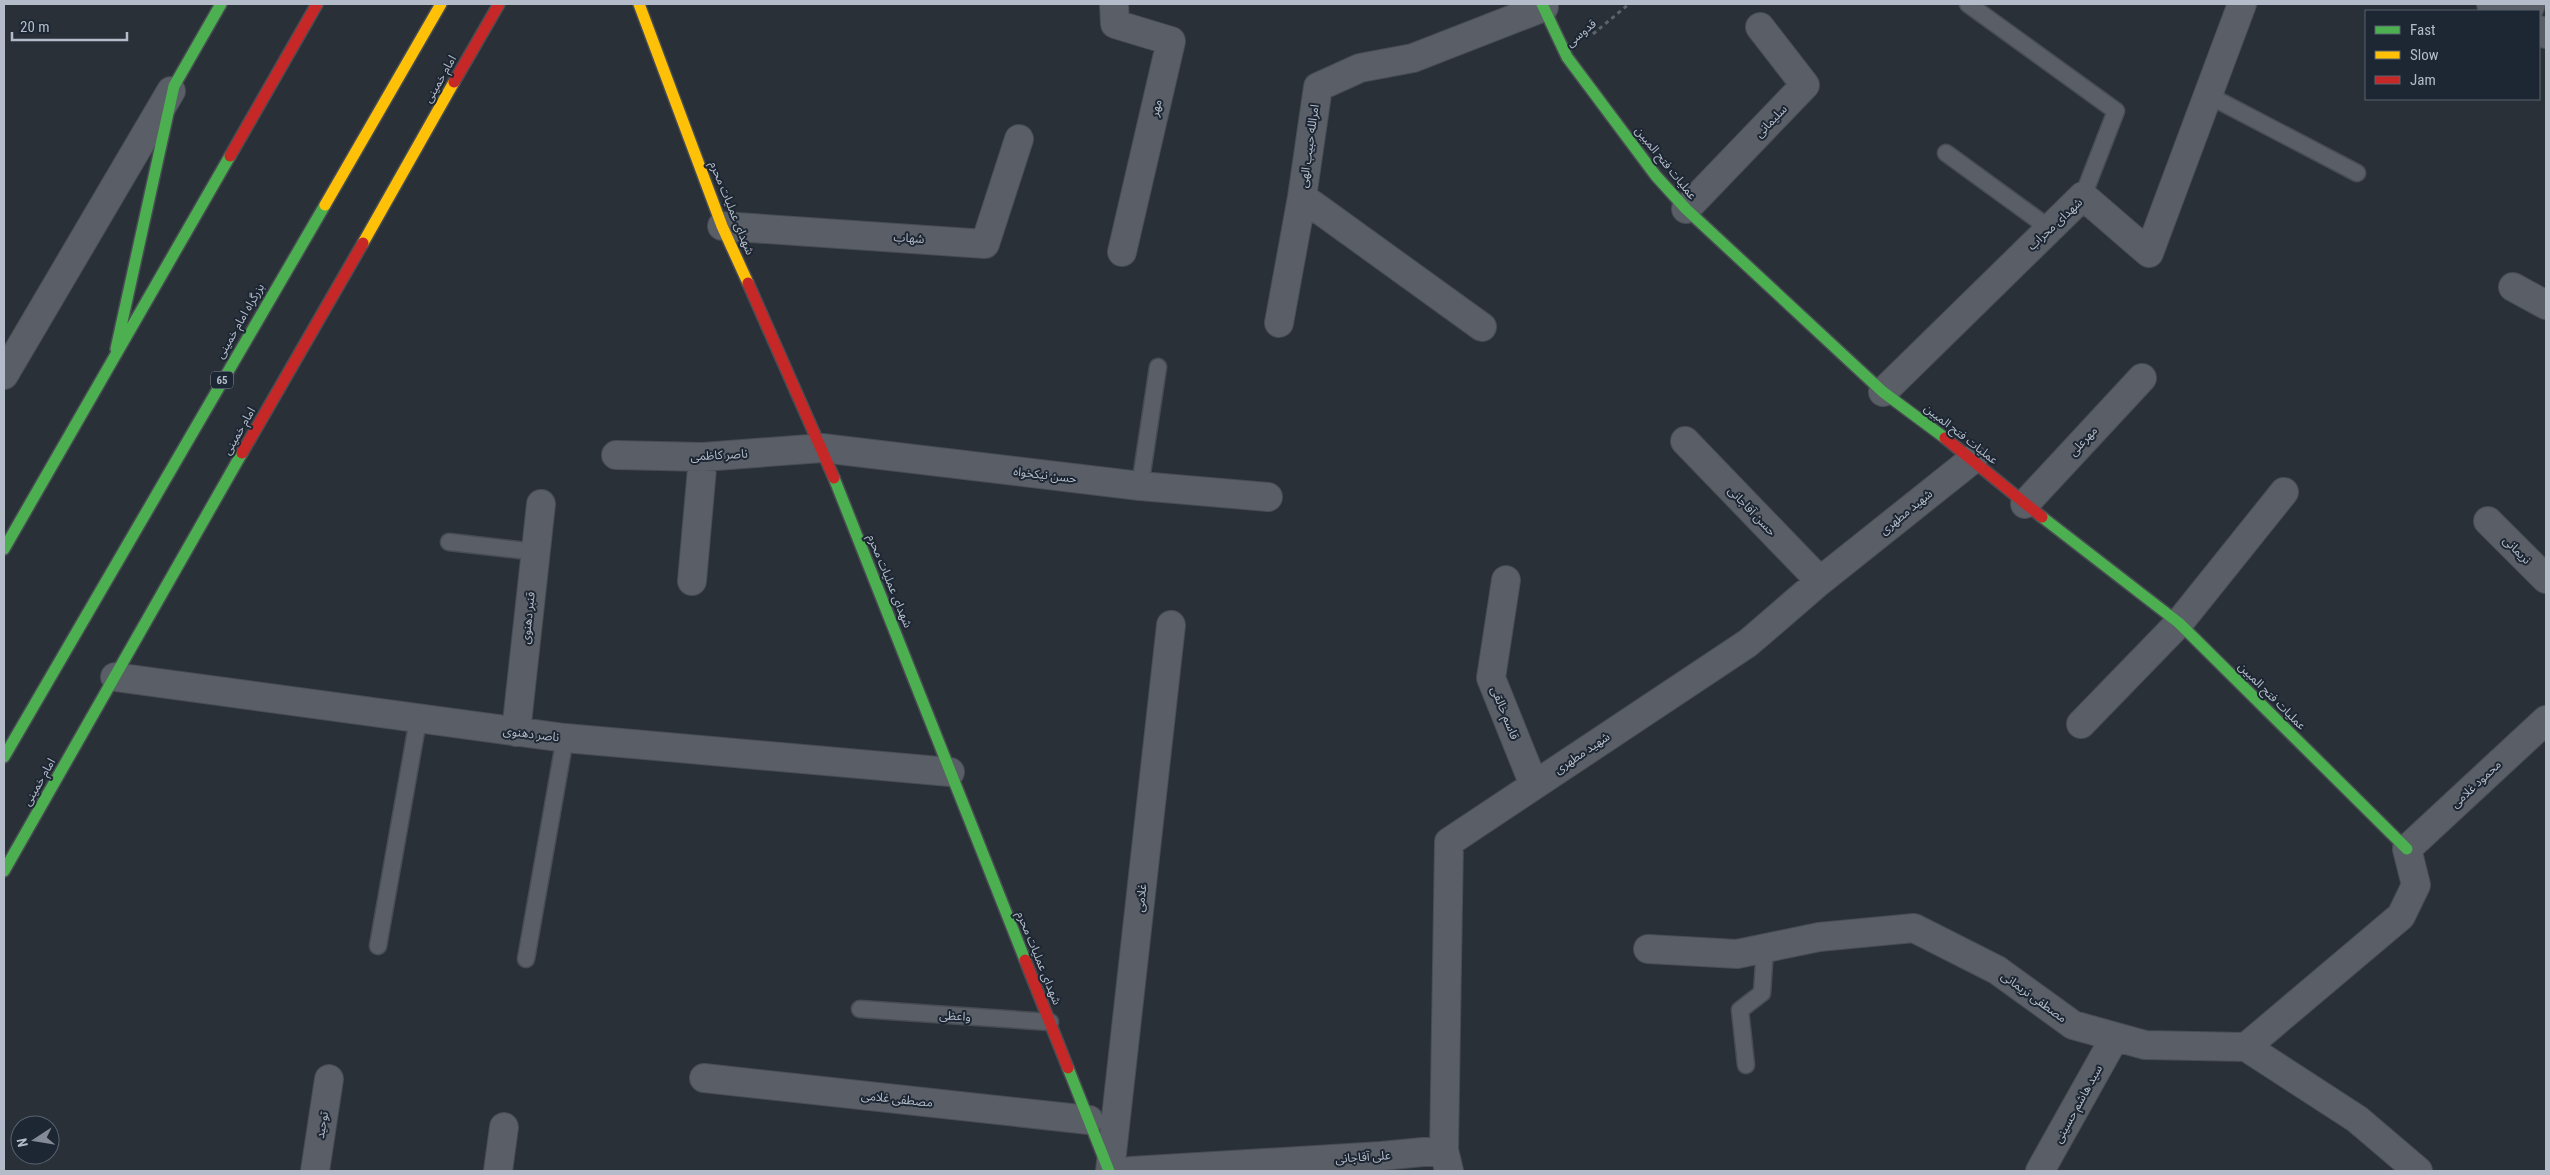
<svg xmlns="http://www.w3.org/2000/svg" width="2550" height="1175" viewBox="0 0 2550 1175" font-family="'Roboto Condensed','Noto Sans Arabic',sans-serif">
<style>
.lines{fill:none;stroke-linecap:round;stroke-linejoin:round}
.lane-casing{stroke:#484c53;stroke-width:19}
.street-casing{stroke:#484c53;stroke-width:30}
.fast-casing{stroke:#484c53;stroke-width:14}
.slow-casing{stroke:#484c53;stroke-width:14}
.jam-casing{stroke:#484c53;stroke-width:14}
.path{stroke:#5d636a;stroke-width:3;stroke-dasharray:4 4;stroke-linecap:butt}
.lane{stroke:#5a5e66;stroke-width:16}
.street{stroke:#5a5e66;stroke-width:28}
.fast{stroke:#4caf50;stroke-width:11}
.slow{stroke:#ffc107;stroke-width:11}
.jam{stroke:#c62828;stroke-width:11}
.labels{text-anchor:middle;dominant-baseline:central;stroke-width:4;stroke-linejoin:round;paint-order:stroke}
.shield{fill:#1d2633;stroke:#878f9c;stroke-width:1}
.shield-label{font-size:11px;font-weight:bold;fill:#b4bcc9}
.street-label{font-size:12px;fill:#b4bcc9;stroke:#1d2633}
</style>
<rect width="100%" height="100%" fill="#2a3038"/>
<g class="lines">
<g class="lane-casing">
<path id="lane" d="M 1968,4 L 2116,111 L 2083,196
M 2208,95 L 2357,173
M 1946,153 L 2049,228
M 1140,486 L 1158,367
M 449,542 L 536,552
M 378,946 L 418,720
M 526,959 L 565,738
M 860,1009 L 1050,1022
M 1746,1065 L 1740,1010 L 1762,993 L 1765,948"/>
</g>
<g class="street-casing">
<path id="street" d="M 1114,4 L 1115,24 L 1171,41 L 1122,252
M 2491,4 L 2505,11
M 2528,11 L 2531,4
M 2539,30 L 2546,34
M 1302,197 L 1482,327
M 1686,209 L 1805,85 L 1760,27
M 722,226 L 985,244 L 1019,139
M 2513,287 L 2546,305
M 1279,323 L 1302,197 L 1318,87 L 1360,68 L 1413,58 L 1544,7
M 4,375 L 171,91
M 1883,392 L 2083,196 L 2149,253 L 2242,4
M 1685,441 L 1820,581
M 616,455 L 703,457 L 822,448 L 1140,486 L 1268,497
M 2025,504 L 2142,378
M 2488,521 L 2546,579
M 1506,580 L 1491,678 L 1534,785
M 692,581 L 703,457
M 115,677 L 565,738 L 950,772
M 2081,724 L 2179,623 L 2284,492
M 516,732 L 541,504
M 1648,949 L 1737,954 L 1819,937 L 1914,928 L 1997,970 L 2073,1025 L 2145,1045 L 2246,1047 L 2357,1119 L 2418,1171
M 2246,1047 L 2401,916 L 2416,885 L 2407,849 L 2546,720
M 704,1078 L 1089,1120
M 315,1171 L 329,1079
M 498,1171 L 504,1127
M 1110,1171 L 1171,625
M 1131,1171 L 1381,1156 L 1444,1150
M 1449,1171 L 1444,1150 L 1449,842 L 1748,643 L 1820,581 L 1973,459
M 2040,1171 L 2115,1037"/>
</g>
<g class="fast-casing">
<path id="fast" d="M 1542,4 L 1567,57 L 1656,176 L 1686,209 L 1883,392 L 1945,438
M 116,349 L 174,86 L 221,4
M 834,478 L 1025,960
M 2042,517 L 2179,623 L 2407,849
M 4,549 L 230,156
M 4,757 L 325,205
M 4,871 L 242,453
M 1068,1068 L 1109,1171"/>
</g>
<g class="slow-casing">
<path id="slow" d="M 639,4 L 722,226 L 748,283
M 325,205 L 441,4
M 363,243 L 454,82"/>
</g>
<g class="jam-casing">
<path id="jam" d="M 454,82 L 499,4
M 230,156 L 317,4
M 748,283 L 834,478
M 1945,438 L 2042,517
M 242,453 L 363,243
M 1025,960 L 1068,1068"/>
</g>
<path class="path" d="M 1593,34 L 1629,4"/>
<use href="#lane" class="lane"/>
<use href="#street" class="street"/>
<use href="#fast" class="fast"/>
<use href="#slow" class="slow"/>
<use href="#jam" class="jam"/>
</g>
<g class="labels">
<rect class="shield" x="211" y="371.5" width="22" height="17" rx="4"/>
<g class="shield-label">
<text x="222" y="380">65</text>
</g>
<g class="street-label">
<text transform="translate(1581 33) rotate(-40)">قدوسی</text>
<text transform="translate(440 79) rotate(-60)">امام خمینی</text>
<text transform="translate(1156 108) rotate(-77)">مهر</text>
<text transform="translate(1771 121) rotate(-46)">سلیمانی</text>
<text transform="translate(1309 146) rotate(-82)">امرالله حبیب الهی</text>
<text transform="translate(1666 163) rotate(51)">عملیات فتح المبین</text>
<text transform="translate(732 208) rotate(68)">شهدای عملیات محرم</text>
<text transform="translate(2055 224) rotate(-43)">شهدای محراب</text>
<text transform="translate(909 238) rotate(4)">شهاب</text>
<text transform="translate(240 321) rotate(-60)">بزرگراه امام خمینی</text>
<text transform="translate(239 431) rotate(-60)">امام خمینی</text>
<text transform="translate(1961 434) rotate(38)">عملیات فتح المبین</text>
<text transform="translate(2083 441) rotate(-47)">مهرعلی</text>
<text transform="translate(719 455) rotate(-3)">ناصر کاظمی</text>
<text transform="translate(1045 475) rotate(7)">حسن نیکخواه</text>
<text transform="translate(1752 511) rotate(46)">حسن آقاجانی</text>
<text transform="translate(1906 512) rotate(-39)">شهید مطهری</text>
<text transform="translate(2517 550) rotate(45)">نریمانی</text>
<text transform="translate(890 581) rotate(68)">شهدای عملیات محرم</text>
<text transform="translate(528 618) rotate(-84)">قنبر دهنوی</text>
<text transform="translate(2272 696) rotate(45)">عملیات فتح المبین</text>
<text transform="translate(1505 713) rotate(68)">قاسم خالقی</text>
<text transform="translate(531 734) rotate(7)">ناصر دهنوی</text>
<text transform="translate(1582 753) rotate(-34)">شهید مطهری</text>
<text transform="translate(39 782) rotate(-60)">امام خمینی</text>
<text transform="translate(2476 784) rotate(-43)">محمود غلامی</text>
<text transform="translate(1141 898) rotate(-84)">غلامی</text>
<text transform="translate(1039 958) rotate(68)">شهدای عملیات محرم</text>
<text transform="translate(2034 997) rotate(36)">مصطفی نریمانی</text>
<text transform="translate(955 1016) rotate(4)">واعظی</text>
<text transform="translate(897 1099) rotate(6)">مصطفی غلامی</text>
<text transform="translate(2078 1104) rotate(-61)">سید هاشم حسینی</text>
<text transform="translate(322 1125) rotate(-81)">توحید</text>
<text transform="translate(1363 1157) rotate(-4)">علی آقاجانی</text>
</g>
</g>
<rect width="2550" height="1175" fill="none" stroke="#b4bcc9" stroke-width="10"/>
<rect x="2365" y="10" width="175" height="90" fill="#1d2633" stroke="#59626f"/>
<rect x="2375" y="26" width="25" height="8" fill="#4caf50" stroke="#59626f"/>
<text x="2410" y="35" font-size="15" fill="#b4bcc9">Fast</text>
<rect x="2375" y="51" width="25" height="8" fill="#ffc107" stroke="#59626f"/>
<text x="2410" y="60" font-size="15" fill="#b4bcc9">Slow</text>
<rect x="2375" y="76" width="25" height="8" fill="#c62828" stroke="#59626f"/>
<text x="2410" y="85" font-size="15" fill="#b4bcc9">Jam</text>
<g transform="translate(35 1140) rotate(258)"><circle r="24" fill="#1d2633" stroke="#59626f"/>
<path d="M0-4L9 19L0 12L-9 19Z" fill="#848b96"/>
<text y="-8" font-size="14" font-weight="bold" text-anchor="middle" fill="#b4bcc9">N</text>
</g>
<path d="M12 32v8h115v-8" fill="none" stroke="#b4bcc9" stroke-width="2.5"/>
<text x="20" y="32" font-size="15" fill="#b4bcc9" stroke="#1d2633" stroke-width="4" paint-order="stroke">20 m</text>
</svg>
